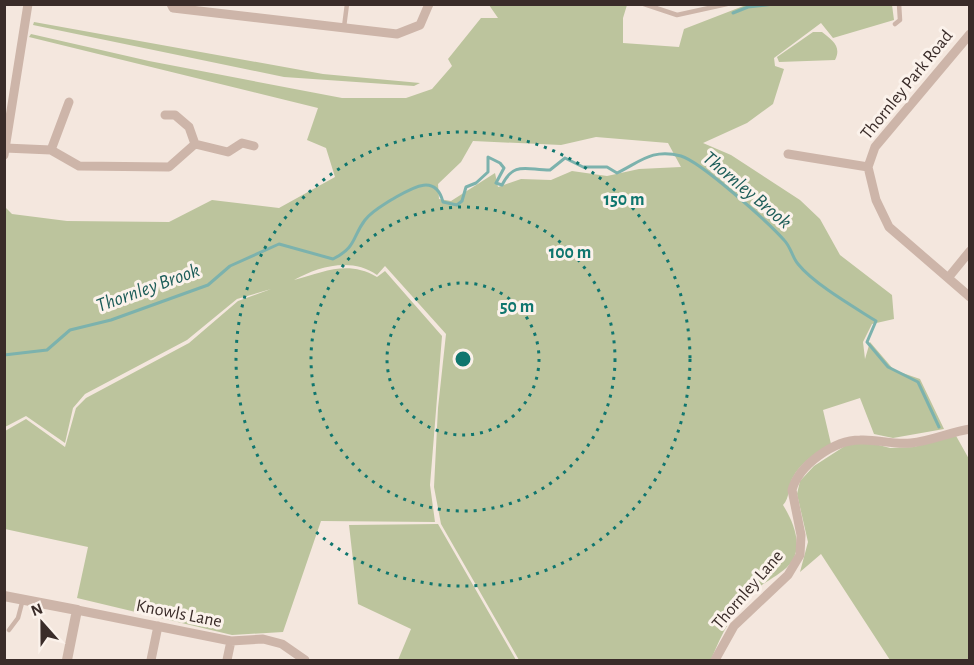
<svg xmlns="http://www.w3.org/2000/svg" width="974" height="665" viewBox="0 0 974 665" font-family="'Alegreya Sans',sans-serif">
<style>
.green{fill:#bcc49d;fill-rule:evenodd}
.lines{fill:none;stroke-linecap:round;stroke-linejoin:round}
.stream{stroke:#7cb2ad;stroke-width:3}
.service{stroke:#cdb5a9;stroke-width:4.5}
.minor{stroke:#cdb5a9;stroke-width:9}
.tertiary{stroke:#cdb5a9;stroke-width:10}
.ring{fill:none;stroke:#0f766e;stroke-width:3;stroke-dasharray:3 6}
.labels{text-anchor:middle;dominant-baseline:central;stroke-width:6;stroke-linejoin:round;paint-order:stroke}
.street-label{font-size:18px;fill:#3a2c29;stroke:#fbf2eb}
.water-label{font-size:20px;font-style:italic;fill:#1d5d59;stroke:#fbf2eb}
.centre{fill:#0f766e;stroke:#fbf2eb;stroke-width:3}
.ring-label{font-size:18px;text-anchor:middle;font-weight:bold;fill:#0f766e;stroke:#fbf2eb;stroke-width:6;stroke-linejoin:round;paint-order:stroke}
</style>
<rect width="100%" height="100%" fill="#f4e7de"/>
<path class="green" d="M 489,5 L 627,5 L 623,18 L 623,43 L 679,47 L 684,29 L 746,5 L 892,5 L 894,20 L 833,38 L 821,23 L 774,58 L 775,66 L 784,69 L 773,104 L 747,123 L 703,143 L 731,155 L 800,200 L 820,219 L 840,255 L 892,295 L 894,319 L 872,324 L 863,342 L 865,359 L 870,342 L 894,370 L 920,379 L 944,429 L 893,438 L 874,434 L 860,398 L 823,410 L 831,444 C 817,453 800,462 792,479 C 788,487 790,498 783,505 C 793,521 805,548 789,565 C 780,575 766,581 755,590 C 733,610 722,633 711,660 L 519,660 L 441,524 L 434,487 L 438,408 L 446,334 L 385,266 L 377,275 C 352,257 319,266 294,280 C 325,272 347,260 377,277 L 385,271 L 442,336 L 430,485 L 435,522 L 321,521 L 283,632 L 232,635 L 77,598 L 88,547 L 5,529 L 5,431 L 26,419 L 65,447 L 76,408 L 86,398 L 189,343 L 238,301 L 271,289 L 237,299 L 187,340 L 85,394 L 73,408 L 65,443 L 26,416 L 5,427 L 4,206 L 12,214 L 67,221 L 169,222 L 212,200 L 279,208 L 335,177 L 326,148 L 307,140 L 318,108 L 29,37 L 31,34 L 149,61 L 342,98 L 406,98 L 432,89 L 452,66 L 448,59 L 481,18 L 498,18 ZM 596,137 L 668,143 L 681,167 L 639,169 L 607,176 L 572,171 L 551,180 L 521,179 L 498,187 L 495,173 L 451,201 L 439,199 L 438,184 L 461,162 L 473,141 L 561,145 Z
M 34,22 L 323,74 L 420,83 L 414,86 L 284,77 L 33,25 Z
M 813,32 L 822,32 C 832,40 842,46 835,60 L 779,62 L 777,57 Z
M 955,434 L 969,459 L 969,660 L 890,660 L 821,554 L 800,572 L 808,542 L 797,494 L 800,481 L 814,466 L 848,444 L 875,444 L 890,448 L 914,447 Z
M 438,524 L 516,660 L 398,660 L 411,629 L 358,604 L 349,525 Z"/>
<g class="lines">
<path class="stream" d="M 733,13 L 748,7 L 774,4
M 4,355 L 47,350 L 70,330 L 111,320 L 208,285 L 230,266 L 279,244 L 333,259 C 357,247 352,237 365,220 C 372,211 382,206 391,200 C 409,190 435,171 443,202 L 457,205 L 462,201 L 466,187 L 476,183 L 488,172 L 488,157 L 500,163 L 504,168 L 496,183 L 502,185 C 514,161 526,170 550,170 L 565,158 L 583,167 L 607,167 L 617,173 C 640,162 652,148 681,156 C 701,162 768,222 784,240 C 791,247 792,257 798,264 C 814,284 854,307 876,321 L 867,342 L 888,367 L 918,382 L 939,427"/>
<path class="service" d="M 644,4 L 677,15 L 727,4
M 895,24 L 900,20 L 899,4
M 344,27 L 347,4
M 9,630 L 18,618 L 23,599"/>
<path class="minor" d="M 171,4 L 173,8 L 397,34 L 420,25 L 429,4
M 970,34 L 875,147 L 868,167 L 876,200 L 889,227 L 970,297
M 165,115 L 175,115 L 189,127 L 195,144
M 195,144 L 228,152 L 242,143 L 254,146
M 5,148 L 51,150 L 79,166 L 169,167 L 195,144
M 51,150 L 69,102
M 788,154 L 868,167
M 4,155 L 28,4
M 948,278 L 970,251
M 77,610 L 231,641 L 263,639 L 282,644 L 305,660
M 151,660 L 158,626
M 227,660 L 231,641
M 715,660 L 734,626 L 788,575 L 800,555 L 801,535 L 792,490 C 799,465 834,440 860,440 C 877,439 893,445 911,443 C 931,441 950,432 970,429"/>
<path class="tertiary" d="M 4,596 L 77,610 L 67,660"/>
</g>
<g class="ring">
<circle cx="463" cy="359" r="76"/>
<circle cx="463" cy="359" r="152"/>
<circle cx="463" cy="359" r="227"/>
</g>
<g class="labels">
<g class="street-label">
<text transform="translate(907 85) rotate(-51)">Thornley Park Road</text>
<text transform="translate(748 590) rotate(-49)">Thornley Lane</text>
<text transform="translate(179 614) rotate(11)">Knowls Lane</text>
</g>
<g class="water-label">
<text transform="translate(747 190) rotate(40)">Thornley Brook</text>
<text transform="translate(148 288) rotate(-20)">Thornley Brook</text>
</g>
</g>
<circle cx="463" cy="359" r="9" class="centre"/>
<g class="ring-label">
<text x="624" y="205">150 m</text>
<text x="570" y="258">100 m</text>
<text x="517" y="312">50 m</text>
</g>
<rect width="974" height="665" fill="none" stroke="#3a2c29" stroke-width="12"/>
<g transform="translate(42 623) rotate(339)" stroke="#fbf2eb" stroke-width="4.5" paint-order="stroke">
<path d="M0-4.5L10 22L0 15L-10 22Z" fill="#3a2c29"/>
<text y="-9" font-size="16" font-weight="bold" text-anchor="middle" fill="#3a2c29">N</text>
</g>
</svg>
